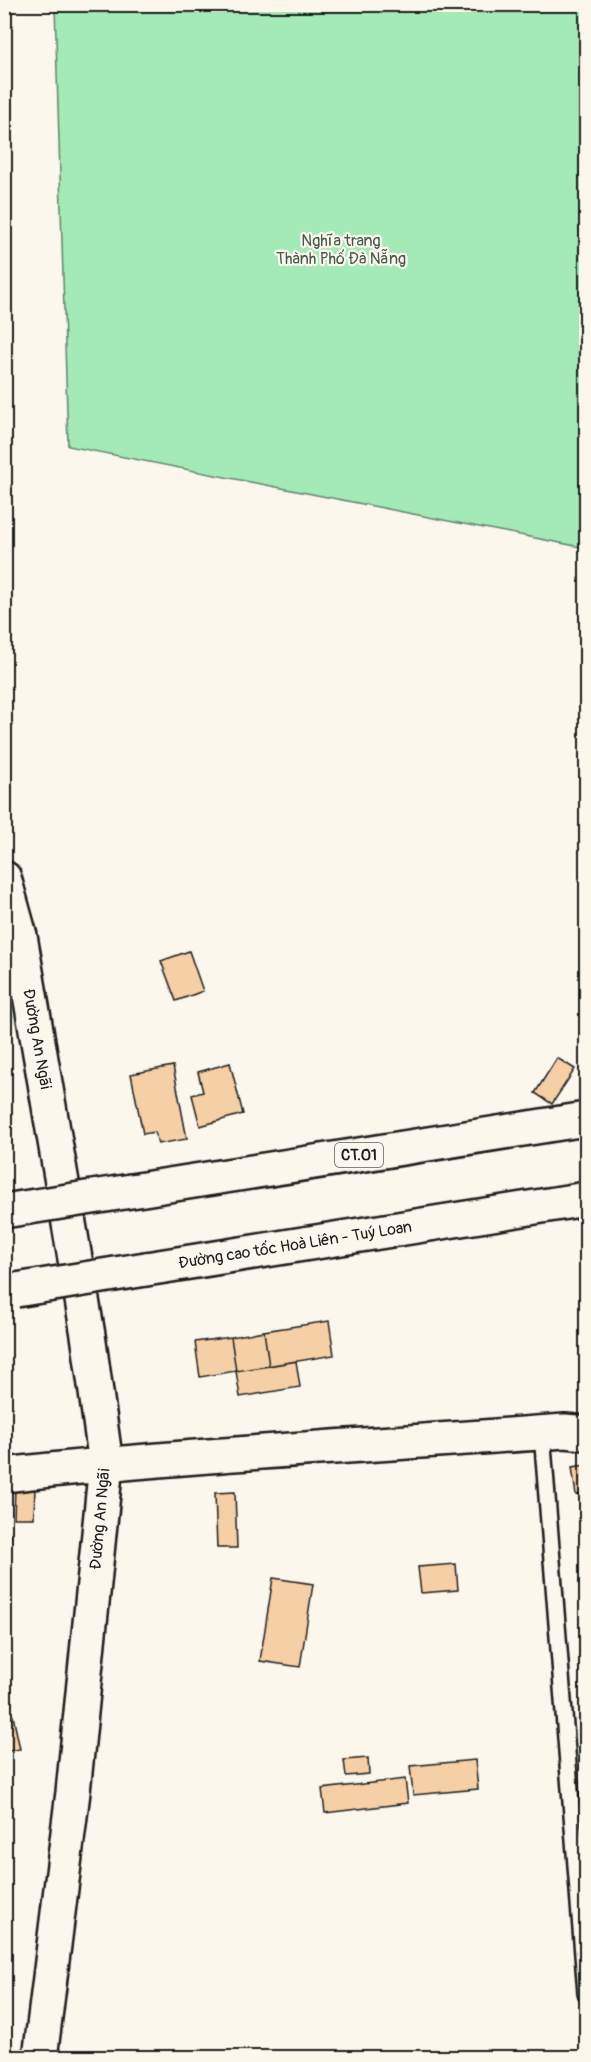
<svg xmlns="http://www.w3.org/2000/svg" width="591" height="2062" viewBox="0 0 591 2062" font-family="Pangolin,sans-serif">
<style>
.green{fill:#a3eab7;stroke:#60836a;stroke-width:1.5}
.building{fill:#f5cfa5;stroke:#1c1c1c;stroke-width:1.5}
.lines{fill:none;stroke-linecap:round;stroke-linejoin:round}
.service-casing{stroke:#1c1c1c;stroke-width:20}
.secondary-casing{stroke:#1c1c1c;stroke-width:38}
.motorway-casing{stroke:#1c1c1c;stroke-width:38}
.service{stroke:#fbf7ec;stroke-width:15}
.secondary{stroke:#fbf7ec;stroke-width:33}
.motorway{stroke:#fbf7ec;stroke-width:33}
.motorway-bridge-casing{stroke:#1c1c1c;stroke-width:38;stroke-linecap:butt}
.motorway-bridge{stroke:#fbf7ec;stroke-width:33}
.labels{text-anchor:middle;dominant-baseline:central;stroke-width:4.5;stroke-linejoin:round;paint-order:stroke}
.shield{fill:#fbf7ec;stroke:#5f5e5a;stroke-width:1.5}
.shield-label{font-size:15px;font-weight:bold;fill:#1c1c1c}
.park-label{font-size:16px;fill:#445a4a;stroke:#fbf7ec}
.street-label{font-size:16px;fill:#1c1c1c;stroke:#fbf7ec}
</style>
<rect width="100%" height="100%" fill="#fbf7ec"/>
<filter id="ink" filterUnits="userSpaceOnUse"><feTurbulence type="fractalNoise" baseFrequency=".0167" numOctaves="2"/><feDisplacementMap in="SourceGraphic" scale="12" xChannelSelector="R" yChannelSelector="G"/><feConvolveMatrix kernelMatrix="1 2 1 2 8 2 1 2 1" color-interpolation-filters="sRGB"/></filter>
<g filter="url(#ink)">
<path class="green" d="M 55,5 L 586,5 L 586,548 L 68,446 Z"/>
<path class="building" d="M 189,951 L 203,991 L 176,1001 L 161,961 Z
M 557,1058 L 575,1069 L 552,1104 L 535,1093 Z
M 230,1063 L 243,1114 L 200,1126 L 192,1095 L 203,1092 L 198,1072 Z
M 173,1066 L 187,1139 L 158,1144 L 155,1132 L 143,1134 L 131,1074 Z
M 329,1321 L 334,1355 L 269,1366 L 264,1331 Z
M 264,1331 L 269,1366 L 236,1371 L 231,1337 Z
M 231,1337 L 236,1371 L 200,1377 L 195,1342 Z
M 296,1361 L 300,1387 L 240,1397 L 236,1371 Z
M 586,1465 L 586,1493 L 576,1495 L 572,1467 Z
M 15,1485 L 35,1486 L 34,1518 L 14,1518 Z
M 235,1492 L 237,1548 L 217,1548 L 215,1493 Z
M 4,1533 L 11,1533 L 9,1555 L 4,1555 Z
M 456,1564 L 458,1590 L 421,1593 L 418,1567 Z
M 273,1578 L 313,1584 L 300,1667 L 260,1661 Z
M 13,1716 L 20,1749 L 4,1752 L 4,1718 Z
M 368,1758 L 369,1774 L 346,1776 L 344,1760 Z
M 475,1760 L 478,1789 L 413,1795 L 410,1766 Z
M 405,1779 L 408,1803 L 325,1813 L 322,1789 Z"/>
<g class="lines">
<g class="service-casing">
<path id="service" d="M 542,1433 L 586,1993"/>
</g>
<g class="secondary-casing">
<path id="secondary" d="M 4,878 L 20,936 L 88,1335 L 106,1464 L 73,1792 L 40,2058
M 4,1475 C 191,1454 378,1445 565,1431 L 586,1433"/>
</g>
<g class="motorway-casing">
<path id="motorway" d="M 131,1191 L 586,1119
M 146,1269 L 586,1199"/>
</g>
<use href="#service" class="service"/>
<use href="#secondary" class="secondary"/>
<use href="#motorway" class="motorway"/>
<g class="motorway-bridge-casing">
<path id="motorway-bridge" d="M 4,1211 L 131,1191
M 16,1290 L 146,1269"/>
</g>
<use href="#motorway-bridge" class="motorway-bridge"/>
</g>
</g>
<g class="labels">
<rect class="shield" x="335" y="1143" width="48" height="24" rx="4.5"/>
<g class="shield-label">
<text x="359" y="1155">CT.01</text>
</g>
<g class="park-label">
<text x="341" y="241">Nghĩa trang<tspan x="341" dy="18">Thành Phố Đà Nẵng</tspan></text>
</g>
<g class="street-label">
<text transform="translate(37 1039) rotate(80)">Đường An Ngãi</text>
<text transform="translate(295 1245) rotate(-9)">Đường cao tốc Hoà Liên - Tuý Loan</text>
<text transform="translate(100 1519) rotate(-85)">Đường An Ngãi</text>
</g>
</g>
<rect width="591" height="2062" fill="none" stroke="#fbf7ec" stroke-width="24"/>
<rect x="12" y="12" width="567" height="2038" fill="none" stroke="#1c1c1c" stroke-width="2" filter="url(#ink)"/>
</svg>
